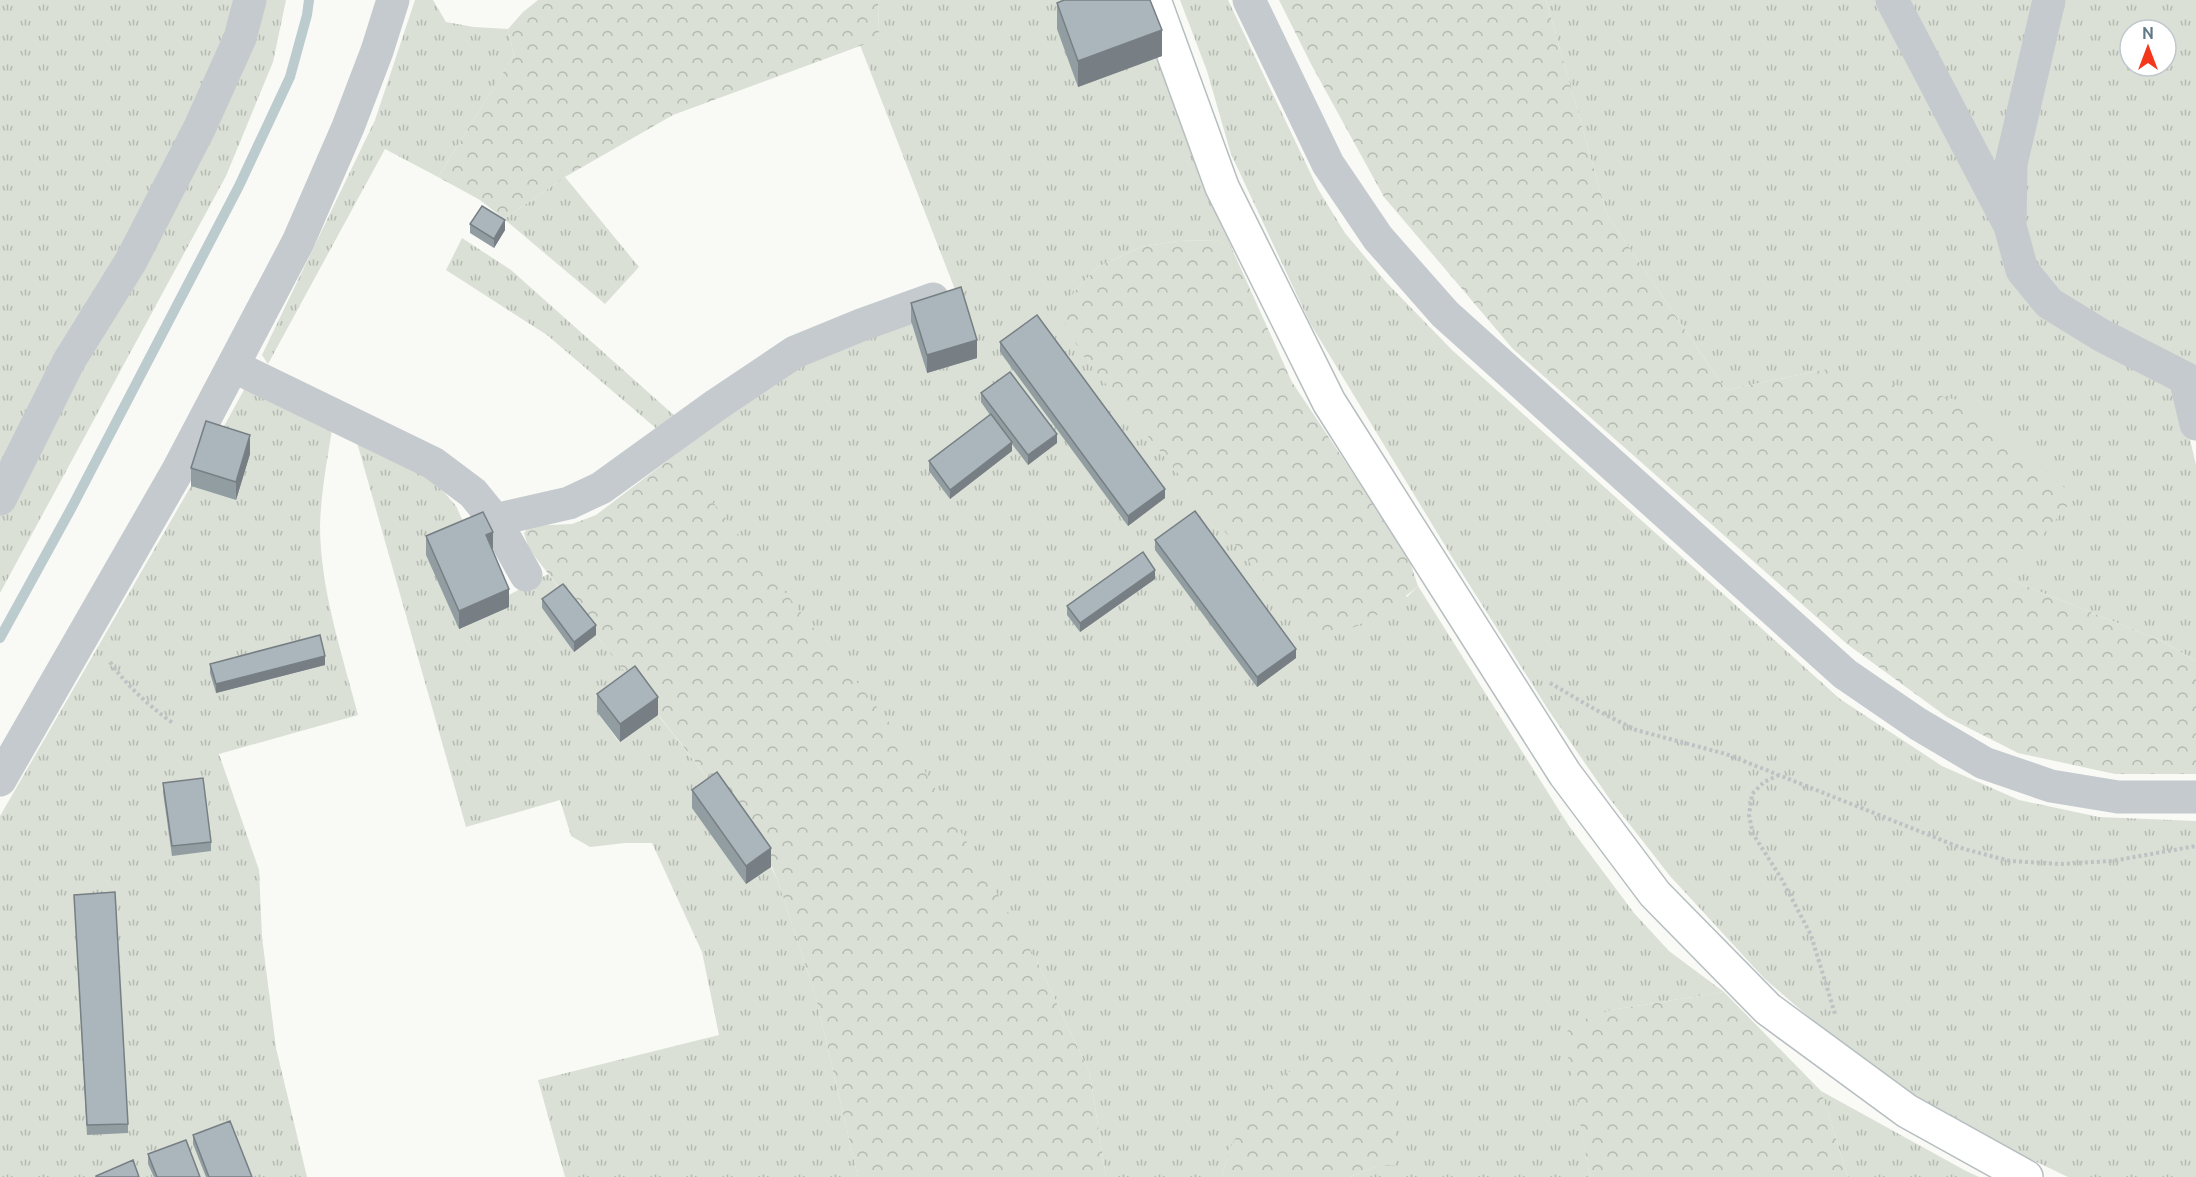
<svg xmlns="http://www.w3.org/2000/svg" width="2196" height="1177" viewBox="0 0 2196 1177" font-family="Ubuntu,sans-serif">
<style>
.grass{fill:url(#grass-tufts);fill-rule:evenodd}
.forest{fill:url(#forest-crowns)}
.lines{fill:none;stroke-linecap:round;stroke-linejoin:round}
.stream{stroke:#bccbce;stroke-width:10}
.major-casing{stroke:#b7bec1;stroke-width:36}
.path{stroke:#bec2c4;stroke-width:4;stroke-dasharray:3 3;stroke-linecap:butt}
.minor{stroke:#c4cacd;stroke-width:33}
.major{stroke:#fff;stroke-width:33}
.wall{fill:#929da2}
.shaded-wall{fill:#777f84}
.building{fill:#aab6bc;stroke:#777f84;stroke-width:1.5}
</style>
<defs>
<pattern id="grass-tufts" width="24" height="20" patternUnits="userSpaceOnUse" patternTransform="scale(1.5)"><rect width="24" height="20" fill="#dae0d5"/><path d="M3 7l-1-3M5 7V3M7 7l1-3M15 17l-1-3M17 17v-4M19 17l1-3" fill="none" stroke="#b4bab2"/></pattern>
<pattern id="forest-crowns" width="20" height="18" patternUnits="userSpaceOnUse" patternTransform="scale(1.5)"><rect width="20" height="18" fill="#dae0d5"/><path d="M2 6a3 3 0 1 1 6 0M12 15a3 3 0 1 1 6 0" fill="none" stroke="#b4bab2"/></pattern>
</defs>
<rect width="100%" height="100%" fill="#f9f9f6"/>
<path class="grass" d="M 0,0 L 286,0 L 273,62 L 226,176 L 0,593 Z
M 415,0 L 433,0 L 446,22 L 474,27 L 508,29 L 514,55 L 438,177 L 385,149 L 268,364 L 262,355 L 375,120 Z
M 878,0 L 1140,0 L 1232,249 L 1217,240 L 1178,241 L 1141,247 L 1098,267 L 1074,292 L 1407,597 L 1418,586 L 1569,826 L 1634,913 L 1669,951 L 1724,992 L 1611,1010 L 1565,1034 L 1590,1177 L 1350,1177 L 1378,1166 L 1396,1047 L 1229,1149 L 1222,1177 L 1106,1177 L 1090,1074 L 1038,963 L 675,455 L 804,360 L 911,321 L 927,373 L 961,305 L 860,45 L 879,39 Z
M 1180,0 L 1228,0 L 1318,189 L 1345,233 L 1386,282 L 1452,350 L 1840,699 L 1942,766 L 2019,800 L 2099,817 L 2196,821 L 2196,1177 L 2068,1177 L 1999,1144 L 1916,1100 L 1818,1025 L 1764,978 L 1670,876 L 1609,798 L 1549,711 L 1455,562 L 1310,323 L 1231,154 L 1207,71 Z
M 1546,0 L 2196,0 L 2196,396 L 2183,410 L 2196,465 L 2196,661 L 2162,641 L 2006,578 L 1827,369 L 1726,390 L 1607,215 ZM 2130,30 L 2166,30 L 2166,66 L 2130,66 Z
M 565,177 L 639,267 L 605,304 L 504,219 Z
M 462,238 L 511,270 L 676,417 L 658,430 L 547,335 L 446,270 Z
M 245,388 L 332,430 C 327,461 321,493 320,525 C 320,589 342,653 358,715 L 219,754 L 259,870 L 262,937 L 276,1048 L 307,1177 L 0,1177 L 0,816 L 191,486 Z
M 356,439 L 421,472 L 443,491 L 456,506 L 470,536 L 505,597 L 548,574 L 563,593 L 542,608 L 574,651 L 596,635 L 635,684 L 597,712 L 619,742 L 658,715 L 717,790 L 771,867 L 778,881 L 816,998 L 858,1177 L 565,1177 L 538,1080 L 719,1035 L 702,952 L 652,843 L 625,843 L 590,847 L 571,836 L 560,800 L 466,827 Z
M 1821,1091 L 1966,1171 L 1979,1177 L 1848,1177 Z"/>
<path class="forest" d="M 538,0 L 878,0 L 879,39 L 673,115 L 565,177 L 504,219 L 480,200 L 438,177 L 514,55 L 508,29 L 523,12 Z
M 1279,0 L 1546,0 L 1607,215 L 1726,390 L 1827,369 L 1970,403 L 2075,497 L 2006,578 L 2162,641 L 2196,661 L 2196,774 L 2115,774 L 2018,753 L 1947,717 L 1847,644 L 1513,349 L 1384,197 L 1311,64 Z
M 1217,240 L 1232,249 L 1292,382 L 1408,556 L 1418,586 C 1401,602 1351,633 1328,637 C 1322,638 1315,636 1309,636 L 1085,358 L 1067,329 L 1061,312 L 1074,292 L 1098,267 L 1141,247 L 1178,241 Z
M 675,455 L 916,756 L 1038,963 L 1090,1074 L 1106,1177 L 858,1177 L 816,998 L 778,881 L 772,867 L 717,790 L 529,549 L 524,533 L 529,526 L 572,524 L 596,515 Z
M 1724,992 L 1821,1091 L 1848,1177 L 1590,1177 L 1564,1034 L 1579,1021 L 1611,1010 Z
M 1396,1047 L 1396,1165 L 1378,1166 L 1350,1177 L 1222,1177 L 1229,1149 L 1269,1086 L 1311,1057 Z"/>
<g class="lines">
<path class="stream" d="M 0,638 L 72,507 L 239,186 L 290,77 L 307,15 L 309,0"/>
<g class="major-casing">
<path id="major" d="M 1154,0 L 1222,187 L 1329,402 L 1565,774 L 1655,894 L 1768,1009 L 1907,1111 L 2026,1177"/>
</g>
<path class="path" d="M 110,662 C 128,687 148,705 174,724
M 1550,683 L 1596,710 L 1636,730 L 1726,754 L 1964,849 L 2010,861 L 2061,864 L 2112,861 L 2196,846
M 1779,775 L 1764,782 L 1752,794 L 1749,815 L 1753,834 L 1781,878 L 1811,935 L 1835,1014"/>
<path class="minor" d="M 1249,0 L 1328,164 L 1378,238 L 1445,314 L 1845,674 L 1918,724 L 1984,763 L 2051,786 L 2118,797 L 2196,797
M 1892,0 L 2008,222
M 2049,0 L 2011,164 L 2010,226 L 2022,270 L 2049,303 L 2101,335 L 2185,378 L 2196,424
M 233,366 L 433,463 L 473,493 L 495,520 L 526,575
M 0,499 L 69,361 L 131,261 L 200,127 L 240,38 L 250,0
M 495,520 L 569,503 L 601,488 L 716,405 L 795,352 L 861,325 L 933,299
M 0,780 L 178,470 L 298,242 L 348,127 L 377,51 L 393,0"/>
<use href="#major" class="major"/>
</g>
<path class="wall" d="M 1057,3 L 1162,56 L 1078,87 L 1057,29 Z
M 470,224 L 505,230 L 494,248 L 470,233 Z
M 911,303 L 977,358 L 927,373 L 911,321 Z
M 1000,342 L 1165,498 L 1128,526 L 1000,352 Z
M 981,393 L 1057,443 L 1028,465 L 1012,444 L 1012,451 L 950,499 L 929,471 L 929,461 L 990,415 L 981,402 Z
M 250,454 L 236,500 L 191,486 L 191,468 Z
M 426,536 L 509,607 L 459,629 L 426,555 Z
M 1155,540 L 1296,658 L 1257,687 L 1155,550 Z
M 1155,579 L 1080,632 L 1067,615 L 1067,606 Z
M 542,599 L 596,635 L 574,652 L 542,608 Z
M 210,664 L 325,665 L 216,693 L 210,673 Z
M 597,694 L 658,715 L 620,742 L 597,712 Z
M 163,783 L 211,842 L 211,851 L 172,856 L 163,792 Z
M 692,790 L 771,867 L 746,884 L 692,808 Z
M 74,895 L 128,1124 L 128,1133 L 87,1135 Z
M 193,1135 L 252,1177 L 206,1177 L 193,1144 Z
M 148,1154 L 200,1177 L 154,1177 L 148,1164 Z"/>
<path class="shaded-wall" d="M 1162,30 L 1162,56 L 1078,87 L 1078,61 Z
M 505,220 L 505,230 L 494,248 L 494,239 Z
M 977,340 L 977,358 L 927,373 L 927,355 Z
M 1057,434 L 1057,443 L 1028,465 L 1028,455 Z
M 250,435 L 250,454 L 236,500 L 236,482 Z
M 1012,442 L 1012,451 L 950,499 L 950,490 Z
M 1165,489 L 1165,498 L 1128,526 L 1128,516 Z
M 493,532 L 493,550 L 486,535 Z
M 1155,570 L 1155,579 L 1080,632 L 1080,623 Z
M 509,589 L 509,607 L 459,629 L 459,611 Z
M 596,625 L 596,635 L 574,652 L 574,642 Z
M 1296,649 L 1296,658 L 1257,687 L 1257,677 Z
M 325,656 L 325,665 L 216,693 L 216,684 Z
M 658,697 L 658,715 L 620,742 L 620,724 Z
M 771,848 L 771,867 L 746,884 L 746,866 Z"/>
<path class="building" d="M 1064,0 L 1150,0 L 1162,30 L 1078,61 L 1057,3 Z
M 482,206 L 505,220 L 494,239 L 470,224 Z
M 961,287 L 977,340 L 927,355 L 911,303 Z
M 1037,315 L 1165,489 L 1128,516 L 1000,342 Z
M 1010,372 L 1057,434 L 1028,455 L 981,393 Z
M 991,414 L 1012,442 L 950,490 L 929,461 Z
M 206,421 L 250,435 L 236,482 L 191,468 Z
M 1195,511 L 1296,649 L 1257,677 L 1155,540 Z
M 483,512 L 493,532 L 486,535 L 509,589 L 459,611 L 426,536 Z
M 1143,552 L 1155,570 L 1080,623 L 1067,606 Z
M 563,584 L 596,625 L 574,642 L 542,599 Z
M 320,635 L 325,656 L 216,684 L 210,664 Z
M 635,666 L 658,697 L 620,724 L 597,694 Z
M 717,772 L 771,848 L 746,866 L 692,790 Z
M 203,778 L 211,842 L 172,846 L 163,783 Z
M 115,892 L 128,1124 L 87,1125 L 74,895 Z
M 230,1121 L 252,1177 L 209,1177 L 193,1135 Z
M 186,1140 L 200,1177 L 157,1177 L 148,1154 Z
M 133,1160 L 139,1177 L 96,1177 L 96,1176 Z"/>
<g transform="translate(2148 48)"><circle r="28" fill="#ffffff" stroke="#c0c9ce" stroke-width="1.5"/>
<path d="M0-4.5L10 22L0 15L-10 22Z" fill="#f4361b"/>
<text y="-9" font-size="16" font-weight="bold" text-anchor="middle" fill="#617985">N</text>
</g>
</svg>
